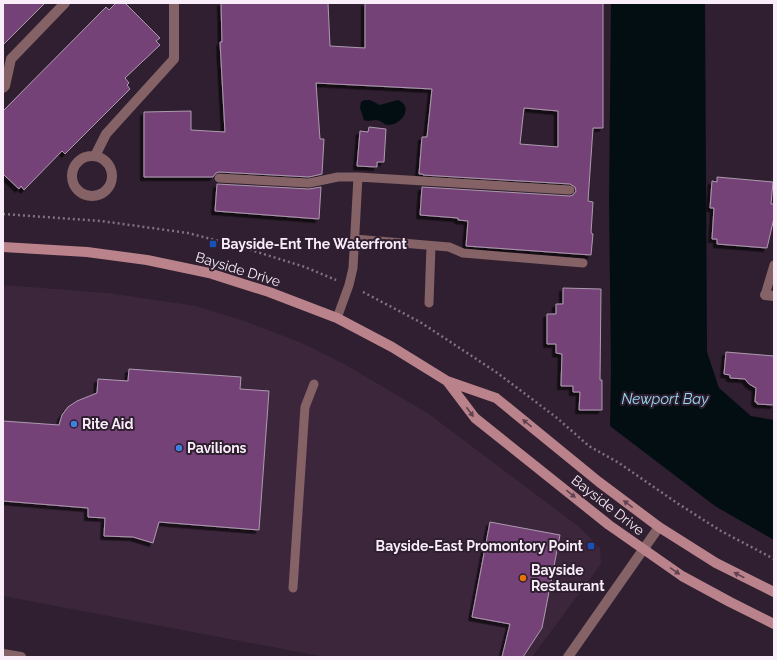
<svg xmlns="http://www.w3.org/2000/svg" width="777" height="660" viewBox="0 0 777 660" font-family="Raleway,sans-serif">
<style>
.built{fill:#3b263c}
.water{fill:#030e12}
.building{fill:#744378;stroke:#ae9aaf;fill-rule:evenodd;filter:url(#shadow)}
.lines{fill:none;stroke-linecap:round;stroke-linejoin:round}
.path{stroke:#807281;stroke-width:2.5;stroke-dasharray:2 3;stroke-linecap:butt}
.service{stroke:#846266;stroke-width:9}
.minor{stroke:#846266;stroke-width:10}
.secondary{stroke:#ba838b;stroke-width:10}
.oneway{fill:#604250}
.transit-dot{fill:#1a4fb4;stroke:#2f1f30;stroke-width:1.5}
.shop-dot{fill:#3f7fe0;stroke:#2f1f30;stroke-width:1.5}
.food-dot{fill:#e8710a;stroke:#2f1f30;stroke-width:1.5}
.labels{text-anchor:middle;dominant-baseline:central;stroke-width:4;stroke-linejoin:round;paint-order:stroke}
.poi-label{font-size:14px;font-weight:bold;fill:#f8edf8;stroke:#2f1f30;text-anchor:start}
.street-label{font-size:14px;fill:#f8edf8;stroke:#2f1f30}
.water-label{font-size:15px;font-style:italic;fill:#95dcf4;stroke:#2f1f30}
</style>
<defs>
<filter id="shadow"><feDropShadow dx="-3.5" dy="3.5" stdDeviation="0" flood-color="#0009"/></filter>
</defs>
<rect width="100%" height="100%" fill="#2f1f30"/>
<path class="built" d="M 3,285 L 108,293 L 196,306 L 244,321 L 302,343 L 346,365 L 429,414 L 578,526 L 600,548 L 601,564 L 532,657 L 325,657 L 3,596 Z"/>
<path class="water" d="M 611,3 L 705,3 L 707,352 L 719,388 L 751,416 L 774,420 L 774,540 L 715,506 L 610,426 L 611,369 L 609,201 Z
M 365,100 L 370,100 L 380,105 L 398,100 C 414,107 402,125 388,125 C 384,125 381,120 376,120 C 371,120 369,122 364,120 L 360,108 L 361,102 Z"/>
<path class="building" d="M 3,3 L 45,3 L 3,45 Z
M 116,3 L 125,3 L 160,38 L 156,41 L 160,45 L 125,78 L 129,83 L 127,85 L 130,89 L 65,154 L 62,151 L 24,190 L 21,186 L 19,189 L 3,174 L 3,111 L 106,7 L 109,10 Z
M 221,3 L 328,3 L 330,46 L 365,48 L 365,3 L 603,3 L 603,128 L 593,128 L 588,201 L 593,202 L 591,233 L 593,234 L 591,255 L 466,246 L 468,221 L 458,220 L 458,218 L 420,215 L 422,187 L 570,196 L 573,195 L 576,191 L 575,187 L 570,184 L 423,175 L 423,174 L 419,174 L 422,137 L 427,137 L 432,89 L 316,83 L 320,139 L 324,139 L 322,174 L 309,177 L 219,172 L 216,173 L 213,177 L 144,177 L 144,112 L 191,111 L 191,130 L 225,132 L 220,42 L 222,42 ZM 524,108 L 558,111 L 558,147 L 520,144 Z
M 369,127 L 386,129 L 384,162 L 377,162 L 377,167 L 357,166 L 360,131 L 368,132 Z
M 717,177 L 773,182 L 771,204 L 774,204 L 774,218 L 767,248 L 717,244 L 717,239 L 712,239 L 714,208 L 710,208 L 712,181 L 717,182 Z
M 217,184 L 309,189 L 321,187 L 319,219 L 215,211 Z
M 563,288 L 601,289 L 600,380 L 602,380 L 602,410 L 579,410 L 580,392 L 573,392 L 573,386 L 561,386 L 562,354 L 556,353 L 556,344 L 547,344 L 547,314 L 556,314 L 556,304 L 563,304 Z
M 726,352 L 774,356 L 774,405 L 757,404 L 757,402 L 755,402 L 756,388 L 749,384 L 745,379 L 730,378 L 730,375 L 724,374 Z
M 129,369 L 241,377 L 240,389 L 269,391 L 259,530 L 159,522 L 153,543 L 133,537 L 104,536 L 105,518 L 88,517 L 88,508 L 3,501 L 3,421 L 59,425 L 62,415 L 68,407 L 77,401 L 97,393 L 98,379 L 128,381 Z
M 490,522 L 560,535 L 542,628 L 523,657 L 502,657 L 510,624 L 472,617 Z"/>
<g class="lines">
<path class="path" d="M 3,214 L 101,221 L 188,233 L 238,246 L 305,267 L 336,280
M 363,292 L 420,322 L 496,372 L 557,418 L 589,446 L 619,463 L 677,503 L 721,531 L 774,559"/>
<path class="service" d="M 219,178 L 309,183 L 338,177 L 358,177 L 570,190
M 355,239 L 449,247 L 463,253 L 583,263
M 765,295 L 774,265
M 429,303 L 431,246
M 337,318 L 349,285 L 353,268 L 358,177
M 293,588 L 304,421 L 305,407 L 314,384"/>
<path class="minor" d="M 3,88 L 5,86 L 11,59 L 65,3
M 95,156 L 106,134 L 174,59 L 174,3
M72 176a20 20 0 1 1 40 0a20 20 0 1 1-40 0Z
M 765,295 L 774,296
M 3,654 L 21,657
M 568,657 L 659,527"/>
<path class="secondary" d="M 3,247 L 87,252 L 147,260 L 209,273 L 269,292 L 337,318 L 392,347 L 447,381 L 496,398 L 599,482 L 659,527 L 716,563 L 774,592
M 447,381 L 475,418 L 609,525 L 682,576 L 730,602 L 774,624"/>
</g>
<defs><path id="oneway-solid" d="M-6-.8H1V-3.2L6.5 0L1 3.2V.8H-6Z"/></defs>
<g class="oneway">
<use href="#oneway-solid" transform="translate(470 412) rotate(53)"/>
<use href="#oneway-solid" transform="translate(527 423) rotate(-141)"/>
<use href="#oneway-solid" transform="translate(571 494) rotate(39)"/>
<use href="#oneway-solid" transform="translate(628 504) rotate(-143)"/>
<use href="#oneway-solid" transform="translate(675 571) rotate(34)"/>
<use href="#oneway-solid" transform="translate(739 575) rotate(-153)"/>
</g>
<g class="transit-dot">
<rect x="209" y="240" width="8" height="8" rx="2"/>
<rect x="587" y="542" width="8" height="8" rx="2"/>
</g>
<g class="shop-dot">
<circle cx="74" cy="424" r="4"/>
<circle cx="179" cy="448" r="4"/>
</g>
<circle class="food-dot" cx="523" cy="578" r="4"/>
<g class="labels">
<g class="poi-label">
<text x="221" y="244">Bayside-Ent The Waterfront</text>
<text x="82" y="424">Rite Aid</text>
<text x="187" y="448">Pavilions</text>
<text x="583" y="546" text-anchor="end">Bayside-East Promontory Point</text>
<text x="531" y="570">Bayside<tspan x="531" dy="16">Restaurant</tspan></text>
</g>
<g class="street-label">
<text transform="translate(238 269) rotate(17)">Bayside Drive</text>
<text transform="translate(608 505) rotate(38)">Bayside Drive</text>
</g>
<g class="water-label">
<text x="665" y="399">Newport Bay</text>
</g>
</g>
<rect width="777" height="660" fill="none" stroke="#f8edf8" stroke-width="8"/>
</svg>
